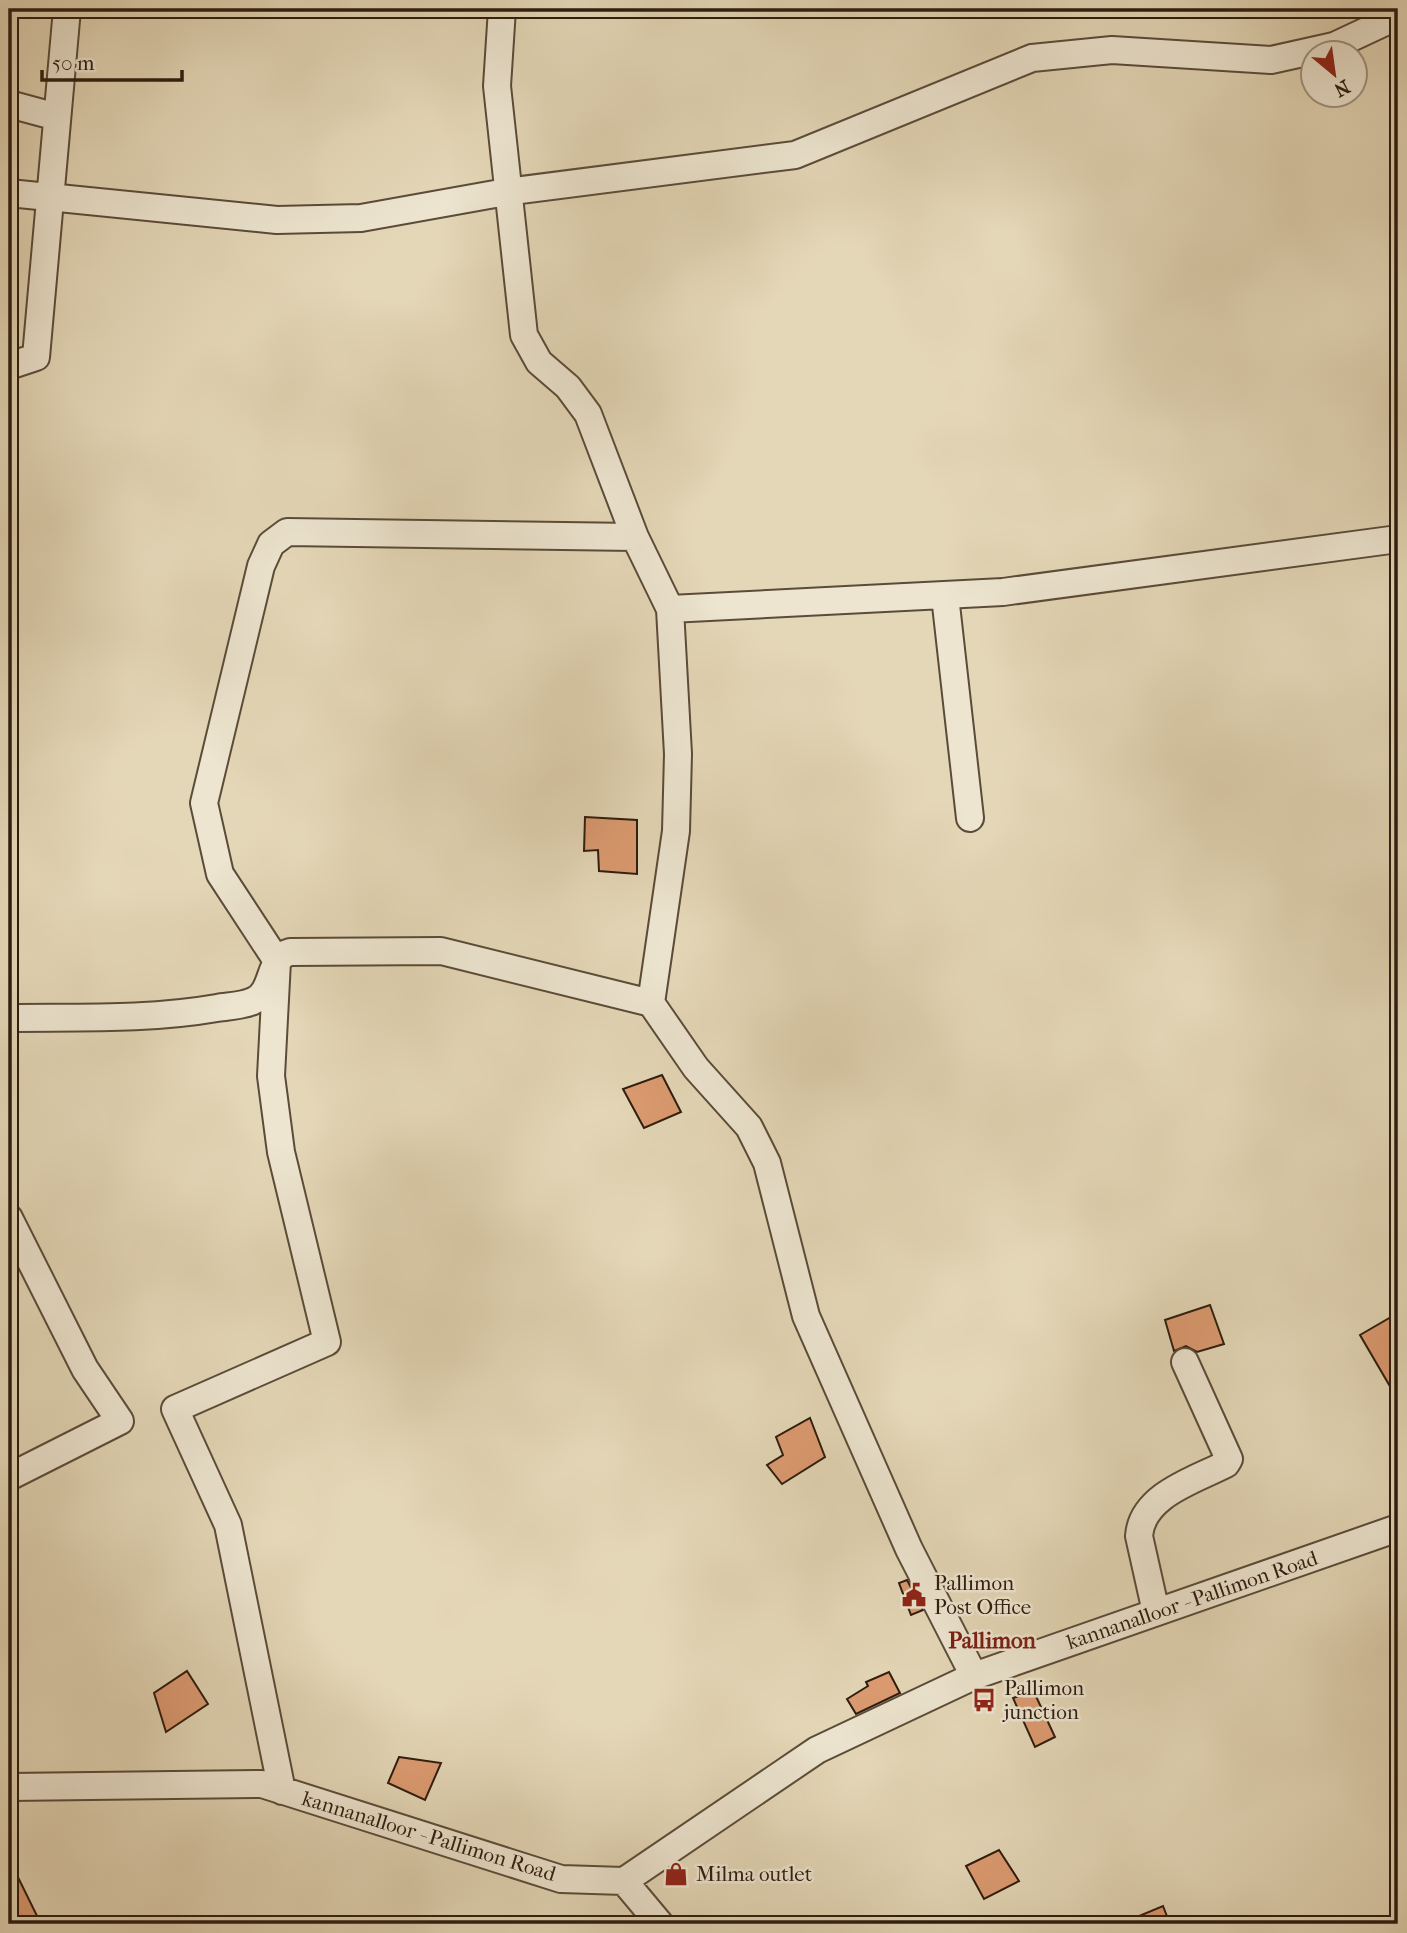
<svg xmlns="http://www.w3.org/2000/svg" width="1407" height="1933" viewBox="0 0 1407 1933" font-family="'IM FELL French Canon',serif">
<style>
.building{fill:#dd9b71;stroke:#2d1c0f;stroke-width:2}
.lines{fill:none;stroke-linecap:round;stroke-linejoin:round}
.minor-casing{stroke:#5b4b39;stroke-width:30}
.minor{stroke:#ede5d0;stroke-width:26}
.labels{text-anchor:middle;dominant-baseline:central;stroke-width:5;stroke-linejoin:round;paint-order:stroke}
.poi-label{font-size:21px;fill:#2d1c0f;stroke:#ede5d0;text-anchor:start}
.street-label{font-size:21px;fill:#2d1c0f;stroke:#ede5d0}
.neighbourhood-label{font-size:23px;font-weight:bold;fill:#7a1f14;stroke:#ede5d0}
</style>
<rect width="100%" height="100%" fill="#e4d7b7"/>
<filter id="stains"><feTurbulence type="fractalNoise" baseFrequency=".00286" numOctaves="4"/><feColorMatrix values="0 0 0 0 .2 0 0 0 0 .09 0 0 0 0 .02 0 0 0 .5 -.17"/></filter>
<radialGradient id="worn" r=".72"><stop offset=".6" stop-color="#630" stop-opacity="0"/><stop offset="1" stop-color="#630" stop-opacity=".3"/></radialGradient>
<path class="building" d="M 585,817 L 637,820 L 637,874 L 599,871 L 598,850 L 584,851 Z
M 662,1075 L 681,1112 L 644,1128 L 623,1089 Z
M 1210,1305 L 1224,1344 L 1197,1352 L 1186,1346 L 1174,1351 L 1165,1320 Z
M 1398,1313 L 1398,1400 L 1360,1335 Z
M 810,1418 L 825,1457 L 782,1484 L 767,1465 L 783,1455 L 776,1437 Z
M 907,1580 L 923,1610 L 911,1615 L 899,1583 Z
M 187,1671 L 208,1704 L 166,1732 L 154,1693 Z
M 889,1672 L 900,1693 L 856,1714 L 847,1699 L 868,1686 L 866,1682 Z
M 1034,1692 L 1055,1737 L 1035,1747 L 1013,1698 Z
M 399,1757 L 441,1763 L 425,1800 L 388,1783 Z
M 999,1850 L 1019,1881 L 984,1899 L 966,1866 Z
M 9,1859 L 41,1924 L 9,1924 Z
M 1163,1906 L 1170,1924 L 1120,1924 Z"/>
<g class="lines">
<g class="minor-casing">
<path id="minor" d="M 502,9 L 497,86 L 524,335 L 539,362 L 568,387 L 588,414 L 635,537 L 670,609 L 678,754 L 676,831 L 651,1003
M 9,104 L 57,117
M 9,193 L 277,220 L 361,218 L 506,192 L 795,155 L 1032,58 L 1112,50 L 1271,60 L 1334,46 L 1398,16
M 9,366 L 36,357 L 67,9
M 945,596 L 970,818
M 670,609 L 1003,592 L 1398,539
M 9,1018 C 78,1017 148,1020 217,1008 C 228,1006 243,1006 253,1001 C 275,992 267,958 290,952 L 441,951 L 651,1003 L 696,1068 L 749,1127 L 767,1163 L 806,1316 L 909,1549 L 974,1676
M 9,1218 L 85,1369 L 120,1421 L 9,1477
M 1156,1612 L 1139,1536 C 1142,1495 1195,1480 1226,1464 L 1229,1459 L 1185,1362
M 9,1787 L 262,1784 L 561,1879 L 624,1881 L 817,1750 L 974,1676 L 1398,1528
M 282,1791 L 228,1525 L 175,1409 L 327,1342 L 281,1152 L 271,1076 L 277,961 L 220,874 L 204,803 L 261,566 L 271,544 L 287,532 L 635,537
M 624,1881 L 660,1924"/>
</g>
<use href="#minor" class="minor"/>
</g>
<defs>
<g id="civic-bare" transform="scale(1.89)"><path d="M-.6-6.5H3V-4.5H.6V-3L4-1V1h2V6H-6V1h2V-1L-.6-3ZM-1.2 2.5V6h2.4V2.5Z" fill="#8f2418" stroke="#ede5d0" stroke-width="2.5" paint-order="stroke"/></g>
<g id="bus-bare" transform="scale(1.89)"><path d="M-5-6H5V4H4V6H2V4H-2V6H-4V4H-5ZM-3.5-4V0h7V-4ZM-3.5 1.2v1.5H-2V1.2ZM2 1.2v1.5H3.5V1.2Z" fill="#8f2418" stroke="#ede5d0" stroke-width="2.5" paint-order="stroke"/></g>
<g id="shop-bare" transform="scale(1.89)"><path d="M-5-2.5h2.3a2.7 3.5 0 0 1 5.4 0H5L5.5 6h-11ZM-1.5-2.5h3a1.5 2.3 0 0 0-3 0Z" fill="#8f2418" stroke="#ede5d0" stroke-width="2.5" paint-order="stroke"/></g>
</defs>
<g fill-rule="evenodd">
<use href="#civic-bare" x="914" y="1595"/>
<use href="#bus-bare" x="984" y="1700"/>
<use href="#shop-bare" x="676" y="1874"/>
</g>
<g class="labels">
<g class="poi-label">
<text x="934" y="1583">Pallimon<tspan x="934" dy="24">Post Office</tspan></text>
<text x="1004" y="1688">Pallimon<tspan x="1004" dy="24">junction</tspan></text>
<text x="696" y="1874">Milma outlet</text>
</g>
<g class="street-label">
<text transform="translate(1192 1600) rotate(-19)">kannanalloor - Pallimon Road</text>
<text transform="translate(429 1836) rotate(17)">kannanalloor - Pallimon Road</text>
</g>
<g class="neighbourhood-label">
<text x="992" y="1640">Pallimon</text>
</g>
</g>
<rect width="1407" height="1933" fill="none" stroke="#e4d7b7" stroke-width="35"/>
<rect x="10" y="10" width="1386" height="1912" fill="none" stroke="#2d1c0f" stroke-width="3.5"/>
<rect x="18" y="18" width="1372" height="1898" fill="none" stroke="#2d1c0f" stroke-width="2"/>
<g transform="translate(1334 74) rotate(151)"><circle r="33" fill="#ede5d0" stroke="#a09583" stroke-width="2"/>
<path d="M0-5L12 26L0 18L-12 26Z" fill="#8f2418"/>
<text y="-10" font-size="19" font-weight="bold" text-anchor="middle" fill="#2d1c0f">N</text>
</g>
<path d="M42 70v10h140v-10" fill="none" stroke="#2d1c0f" stroke-width="3.5"/>
<text x="52" y="70" font-size="21" fill="#2d1c0f" stroke="#ede5d0" stroke-width="5" paint-order="stroke">50 m</text>
<rect width="100%" height="100%" filter="url(#stains)"/>
<rect width="100%" height="100%" fill="url(#worn)"/>
</svg>
